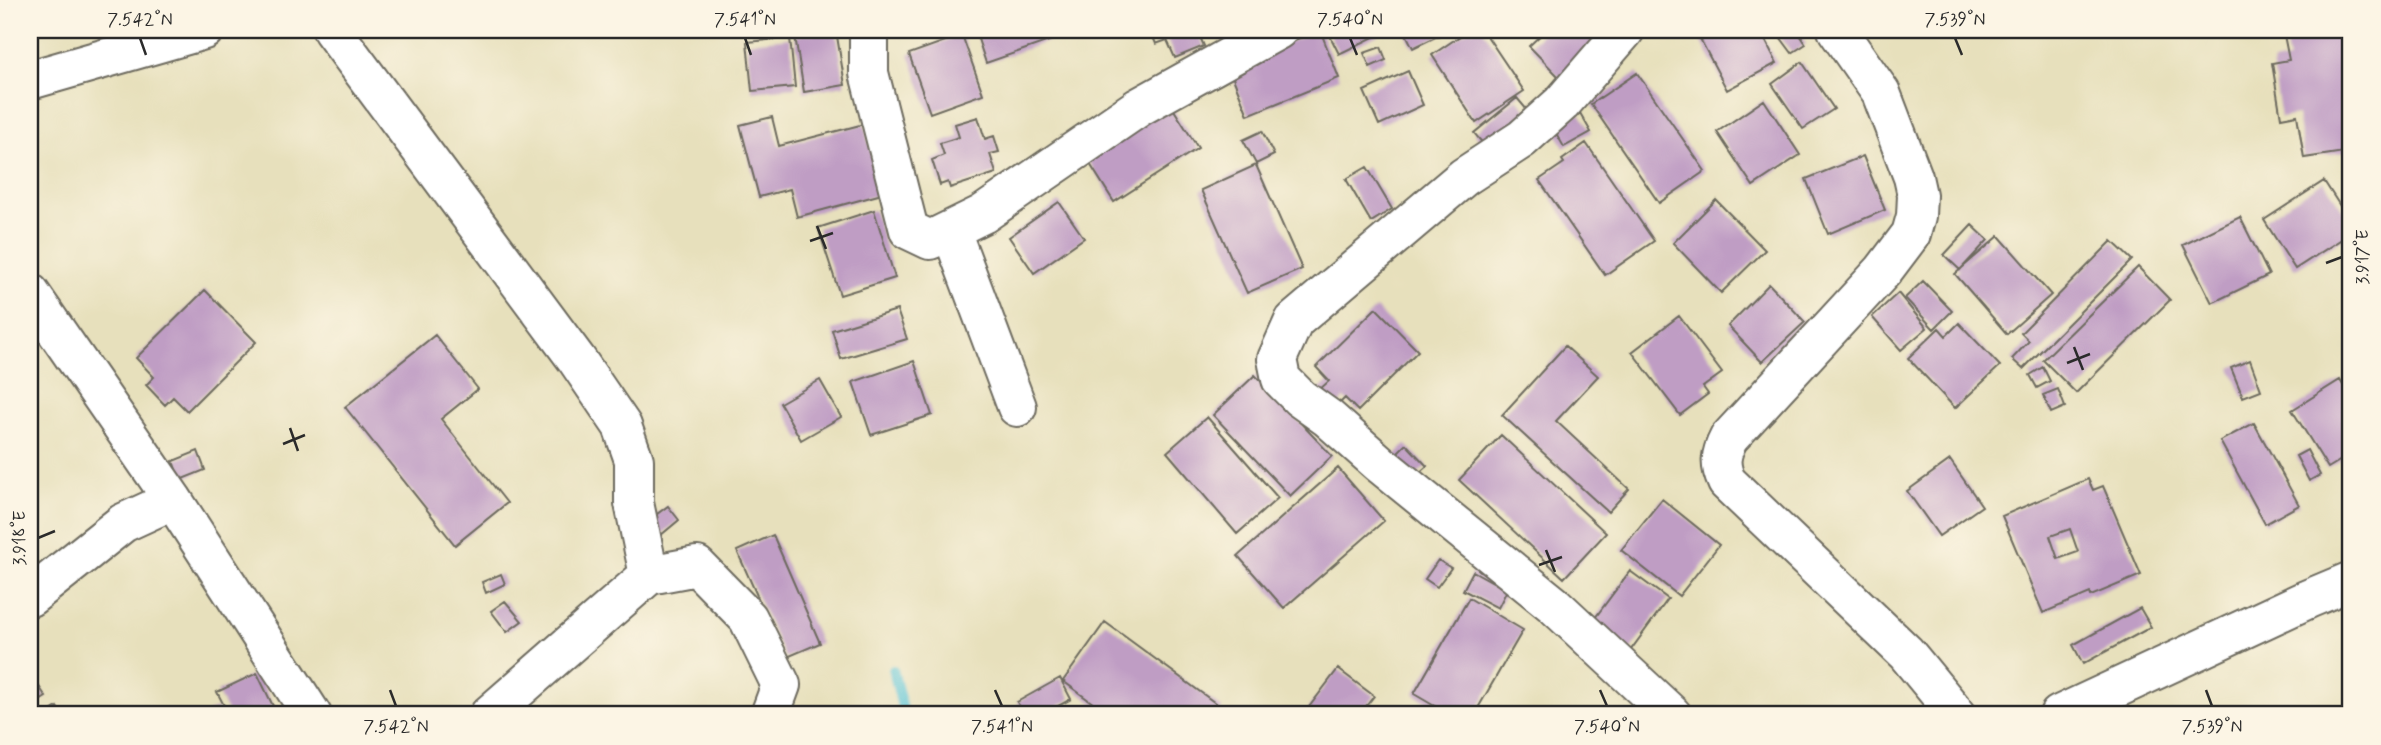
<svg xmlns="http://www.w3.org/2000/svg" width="2381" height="745" viewBox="0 0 2381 745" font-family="Mynerve,sans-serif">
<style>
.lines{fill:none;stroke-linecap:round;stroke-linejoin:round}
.stream{stroke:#59c3d4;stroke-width:10}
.building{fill:#bf9dc4;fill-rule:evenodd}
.minor-casing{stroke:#6d6a5e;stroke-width:42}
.minor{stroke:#fff;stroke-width:38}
.ticks{fill:none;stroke:#2b2b2b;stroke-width:2.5}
.neatline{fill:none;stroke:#2b2b2b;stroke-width:2.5}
.ticks-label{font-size:18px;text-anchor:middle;fill:#2b2b2b}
</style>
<rect width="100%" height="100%" fill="#fcf5e5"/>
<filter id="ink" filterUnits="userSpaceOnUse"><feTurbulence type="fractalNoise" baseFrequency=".0143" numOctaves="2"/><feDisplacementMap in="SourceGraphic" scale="14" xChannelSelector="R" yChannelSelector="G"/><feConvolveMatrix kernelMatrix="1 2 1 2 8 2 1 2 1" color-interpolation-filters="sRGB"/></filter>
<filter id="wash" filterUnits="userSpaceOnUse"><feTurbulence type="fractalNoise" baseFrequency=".00686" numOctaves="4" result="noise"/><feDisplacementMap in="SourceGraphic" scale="28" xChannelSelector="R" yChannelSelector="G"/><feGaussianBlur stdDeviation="1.57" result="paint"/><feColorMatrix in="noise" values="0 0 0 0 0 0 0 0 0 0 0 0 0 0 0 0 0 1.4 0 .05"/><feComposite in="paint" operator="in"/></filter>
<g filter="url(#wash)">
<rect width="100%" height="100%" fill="#e7e0bc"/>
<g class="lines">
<path class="stream" d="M 893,670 L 904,715"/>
</g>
<g id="blocks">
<path class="building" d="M 836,30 L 845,85 L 804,92 L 795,36 Z
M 975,30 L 1045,30 L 1049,41 L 986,63 Z
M 1150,30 L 1197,30 L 1204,46 L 1175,58 L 1167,40 L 1156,44 Z
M 1320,30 L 1339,78 L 1248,115 L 1228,66 Z
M 1327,30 L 1388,30 L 1339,54 Z
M 1404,30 L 1450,30 L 1413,48 Z
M 1469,30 L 1483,30 L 1524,91 L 1476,123 L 1432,55 Z
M 1546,30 L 1592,30 L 1600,38 L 1560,78 L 1529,46 Z
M 1663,30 L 1678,30 L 1671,37 Z
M 1704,30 L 1760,30 L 1777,63 L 1727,90 L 1697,33 Z
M 1775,30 L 1797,30 L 1806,44 L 1792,53 Z
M 2314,30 L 2351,30 L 2351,151 L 2304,158 L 2297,115 L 2281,118 L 2272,63 L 2289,60 L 2284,35 Z
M 962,35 L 983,94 L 930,113 L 909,54 Z
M 790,38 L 795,87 L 752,91 L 747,42 Z
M 1381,47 L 1386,60 L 1370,67 L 1364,53 Z
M 1802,62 L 1834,109 L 1803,129 L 1772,84 Z
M 1408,71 L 1423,105 L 1379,125 L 1364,91 Z
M 1637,73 L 1705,171 L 1659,203 L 1591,104 Z
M 1517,98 L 1528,111 L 1485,146 L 1474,133 Z
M 1764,100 L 1800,155 L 1753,186 L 1717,132 Z
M 1169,102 L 1198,148 L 1114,202 L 1085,156 Z
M 1580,113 L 1591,132 L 1564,147 L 1553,128 Z
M 772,117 L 779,146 L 864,124 L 882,194 L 797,217 L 790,189 L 759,197 L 740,125 Z
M 978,117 L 985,139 L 994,136 L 999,152 L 990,154 L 996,173 L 950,188 L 948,182 L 940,185 L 932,160 L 944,155 L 940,143 L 959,137 L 955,124 Z
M 1262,131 L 1274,155 L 1256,164 L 1243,140 Z
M 1586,143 L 1654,241 L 1605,275 L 1539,180 L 1564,163 L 1562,160 Z
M 1863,156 L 1885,210 L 1828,234 L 1806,179 Z
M 1256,165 L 1302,269 L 1247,293 L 1201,190 Z
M 1367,167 L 1392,209 L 1371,222 L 1346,179 Z
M 2324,181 L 2351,223 L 2351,233 L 2295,269 L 2264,220 Z
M 1716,200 L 1765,250 L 1721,293 L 1673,243 Z
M 1059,202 L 1084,238 L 1034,273 L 1009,237 Z
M 874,210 L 895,278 L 840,295 L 818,228 Z
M 2240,217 L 2269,275 L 2212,303 L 2183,245 Z
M 1972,225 L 1988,240 L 1960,270 L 1944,255 Z
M 1999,236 L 2051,295 L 2007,334 L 1955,274 Z
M 2112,241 L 2132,260 L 2023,369 L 2012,359 L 2029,341 L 2021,333 Z
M 2138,267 L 2170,300 L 2076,393 L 2043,360 Z
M 1923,281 L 1952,311 L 1934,329 L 1905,298 Z
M 1769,284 L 1805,322 L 1762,362 L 1728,326 Z
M 205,290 L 256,342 L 187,411 L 173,397 L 165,405 L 146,385 L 154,377 L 136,358 Z
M 1898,293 L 1927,328 L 1901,350 L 1872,317 Z
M 1376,308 L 1418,351 L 1358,411 L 1345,398 L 1336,407 L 1319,390 L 1329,381 L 1316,367 Z
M 897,310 L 907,339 L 841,359 L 832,330 Z
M 1679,316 L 1722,373 L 1703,387 L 1708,394 L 1680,415 L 1632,352 Z
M 1959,323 L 2000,366 L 1955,408 L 1908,358 L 1939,328 L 1946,336 Z
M 435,335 L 478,389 L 441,419 L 507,503 L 455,545 L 345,407 Z
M 1565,346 L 1598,376 L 1556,421 L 1629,489 L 1608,512 L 1502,415 Z
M 2250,360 L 2261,390 L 2243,397 L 2231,368 Z
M 914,361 L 932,415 L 871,435 L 853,382 Z
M 2043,367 L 2050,381 L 2037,388 L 2030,375 Z
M 1255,375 L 1332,456 L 1290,496 L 1213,415 Z
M 820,380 L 841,417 L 801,440 L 780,403 Z
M 2340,380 L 2351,399 L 2351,454 L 2328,468 L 2292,410 Z
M 2058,389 L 2065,407 L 2051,413 L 2043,395 Z
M 1207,417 L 1278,498 L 1237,534 L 1167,452 Z
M 2254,423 L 2299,505 L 2265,524 L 2220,441 Z
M 1501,435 L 1606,533 L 1564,578 L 1459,480 Z
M 1406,444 L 1427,466 L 1411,480 L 1391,459 Z
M 2307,450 L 2320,475 L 2309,481 L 2296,456 Z
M 198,451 L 205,470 L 180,480 L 173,461 Z
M 1950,460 L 1982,506 L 1939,536 L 1907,491 Z
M 1338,468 L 1384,521 L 1284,608 L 1238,556 Z
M 2088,479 L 2093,490 L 2103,486 L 2141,575 L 2091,596 L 2090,593 L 2043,613 L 2002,516 ZM 2070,529 L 2078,552 L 2058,559 L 2050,536 Z
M 1662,499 L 1719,545 L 1679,596 L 1621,550 Z
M 668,506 L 679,520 L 661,535 L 649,520 Z
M 773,535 L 820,643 L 785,658 L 737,551 Z
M 1438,560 L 1451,568 L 1437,587 L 1425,579 Z
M 1473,571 L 1507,590 L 1498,608 L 1463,590 Z
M 1630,571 L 1668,599 L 1630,651 L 1592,622 Z
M 501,574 L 505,584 L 486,593 L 482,582 Z
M 1469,598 L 1523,630 L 1474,715 L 1450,715 L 1414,694 Z
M 505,601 L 522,621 L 507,632 L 491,611 Z
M 2140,608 L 2151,627 L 2083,664 L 2073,645 Z
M 1105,622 L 1222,708 L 1217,715 L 1109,715 L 1063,681 Z
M 1338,669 L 1374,696 L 1359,715 L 1303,715 Z
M 30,673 L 46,697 L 30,707 Z
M 257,673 L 274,708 L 258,715 L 229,715 L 217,692 Z
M 1060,678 L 1071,699 L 1042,715 L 1025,715 L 1017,702 Z
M 57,707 L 62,715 L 45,715 Z
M 216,708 L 220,715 L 203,715 Z
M 1484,709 L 1494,715 L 1479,715 Z"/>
</g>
</g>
<g filter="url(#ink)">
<use href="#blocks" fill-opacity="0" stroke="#6d6a5e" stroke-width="2"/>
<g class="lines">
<g class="minor-casing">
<path id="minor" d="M 332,30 L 577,360 L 622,426 L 634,460 L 634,503 L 649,575
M 869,30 L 869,73 L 909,230 L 930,240 L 983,214 L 1139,107 L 1278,30
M 1625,30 L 1562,103 L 1522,139 L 1464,177 L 1294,321 L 1277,359 L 1281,379 L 1300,398 L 1328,418 L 1380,464 L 1554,605 L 1672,715
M 1837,30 L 1881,93 L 1913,177 L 1917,195 L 1916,216 L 1911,234 L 1883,271 L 1729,438 C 1720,455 1719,465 1727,482 L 1906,653 L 1957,715
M 30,80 L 204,30
M 951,231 L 1017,407
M 30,293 L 173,500 L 312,715
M 30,597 L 123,523 L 173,500
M 489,715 L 649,575 L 697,566 L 748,618 L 781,685 L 770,715
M 2059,715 L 2308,599 L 2351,581"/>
</g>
<use href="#minor" class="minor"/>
</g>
</g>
<path class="ticks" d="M 140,38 L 146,55M 745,38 L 751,55M 1350,38 L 1357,55M 1955,38 L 1962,55M 817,226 L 826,249M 810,241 L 833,233M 2326,263 L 2342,257M 2074,347 L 2083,370M 2067,363 L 2090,354M 290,428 L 298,451M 283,444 L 305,435M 38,538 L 55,531M 1546,550 L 1555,572M 1539,565 L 1562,557M 390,690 L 396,706M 995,690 L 1002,706M 1600,690 L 1607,706M 2206,690 L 2212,706"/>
<rect width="2381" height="745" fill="none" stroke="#fcf5e5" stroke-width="77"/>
<rect x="38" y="38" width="2304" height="668" class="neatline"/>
<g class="ticks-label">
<text x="140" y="25">7.542°N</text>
<text x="745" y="25">7.541°N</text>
<text x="1350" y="25">7.540°N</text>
<text x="1955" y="25">7.539°N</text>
<text transform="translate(2362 257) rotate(-90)" y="6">3.917°E</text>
<text transform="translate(19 538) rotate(-90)" y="6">3.918°E</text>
<text x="396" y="732">7.542°N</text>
<text x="1002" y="732">7.541°N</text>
<text x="1607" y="732">7.540°N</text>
<text x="2212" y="732">7.539°N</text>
</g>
</svg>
